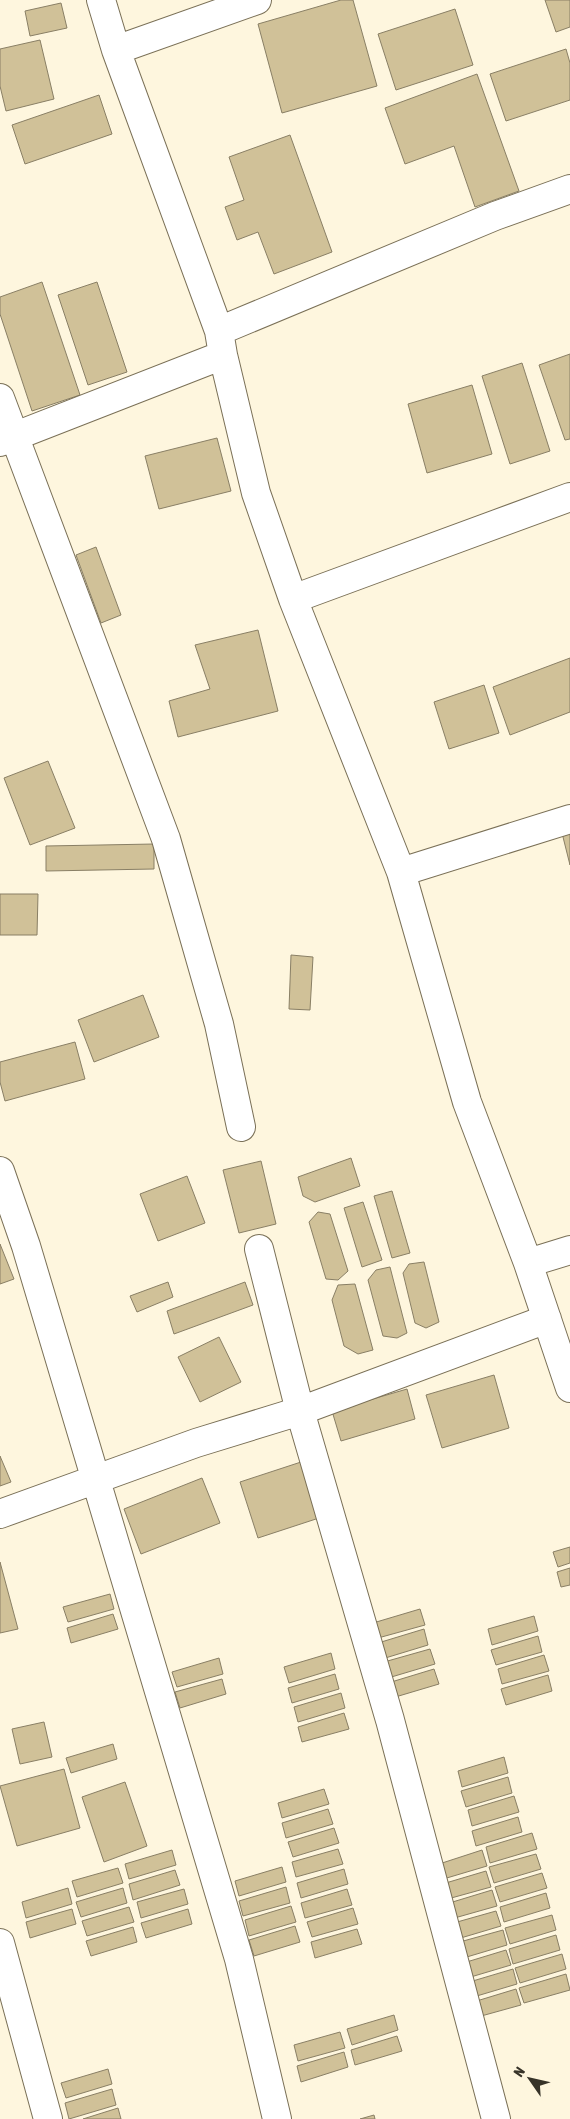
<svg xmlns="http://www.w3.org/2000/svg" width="570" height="2119" viewBox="0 0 570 2119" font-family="'Asap Condensed',sans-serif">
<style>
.building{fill:#d0c198;stroke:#897f65}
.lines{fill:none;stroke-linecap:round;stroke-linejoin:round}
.minor-casing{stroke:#7a7057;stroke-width:30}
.minor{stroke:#fff;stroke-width:28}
</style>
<rect width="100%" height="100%" fill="#fef6de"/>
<path class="building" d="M 341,0 L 353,0 L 377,86 L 282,113 L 258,24 Z
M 545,0 L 570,0 L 570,27 L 556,32 Z
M 61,3 L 67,28 L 30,36 L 25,11 Z
M 455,9 L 473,65 L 396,90 L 378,34 Z
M 40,40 L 54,99 L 6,111 L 0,86 L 0,49 Z
M 566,49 L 570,63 L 570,100 L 506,121 L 490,74 Z
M 477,74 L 519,191 L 475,207 L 454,146 L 405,164 L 385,108 Z
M 99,95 L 112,134 L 25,164 L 12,125 Z
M 290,135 L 332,252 L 274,274 L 258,232 L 237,240 L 225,207 L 244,200 L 229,157 Z
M 42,282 L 80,395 L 32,411 L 0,314 L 0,297 Z
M 97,282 L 127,372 L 88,385 L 58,295 Z
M 570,354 L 570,439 L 565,440 L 539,365 Z
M 522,363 L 550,451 L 510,464 L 482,376 Z
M 472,385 L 492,454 L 427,473 L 408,404 Z
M 217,438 L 231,491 L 159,509 L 145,456 Z
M 96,547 L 121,615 L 101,623 L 76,555 Z
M 258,630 L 278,711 L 178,737 L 169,701 L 210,689 L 195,645 Z
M 570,658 L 570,712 L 510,735 L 493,687 Z
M 484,685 L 499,733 L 449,749 L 434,702 Z
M 48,761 L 75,828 L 30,845 L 4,778 Z
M 570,823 L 570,865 L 560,825 Z
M 154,844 L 154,869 L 46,871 L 46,846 Z
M 0,894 L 38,894 L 37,935 L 0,935 Z
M 291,955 L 313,957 L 310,1010 L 289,1009 Z
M 143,995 L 159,1037 L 94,1062 L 78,1020 Z
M 75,1042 L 85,1079 L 5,1101 L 0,1082 L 0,1062 Z
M 351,1158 L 360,1186 L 315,1202 L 303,1196 L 298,1177 Z
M 261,1161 L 276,1224 L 239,1233 L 223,1170 Z
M 187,1176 L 205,1223 L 158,1241 L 140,1194 Z
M 392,1191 L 410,1253 L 392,1258 L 374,1196 Z
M 363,1202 L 382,1260 L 362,1267 L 344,1208 Z
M 318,1212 L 330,1214 L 348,1271 L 338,1280 L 326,1279 L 309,1222 Z
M 0,1244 L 14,1279 L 0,1284 Z
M 424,1262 L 439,1322 L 426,1328 L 415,1323 L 403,1273 L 409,1264 Z
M 390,1267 L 407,1333 L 397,1338 L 383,1336 L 368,1280 L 376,1270 Z
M 168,1282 L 173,1297 L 137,1312 L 130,1296 Z
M 245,1282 L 253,1305 L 174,1334 L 167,1311 Z
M 355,1284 L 373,1350 L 358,1354 L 344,1346 L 332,1300 L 338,1285 Z
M 219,1337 L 241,1382 L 200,1402 L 178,1357 Z
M 494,1375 L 509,1428 L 442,1448 L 426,1395 Z
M 407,1389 L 415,1419 L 341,1441 L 332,1411 Z
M 0,1456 L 11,1482 L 0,1486 Z
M 301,1462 L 319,1518 L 258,1538 L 240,1482 Z
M 202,1478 L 220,1523 L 141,1554 L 124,1509 Z
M 570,1547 L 570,1563 L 558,1567 L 553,1552 Z
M 0,1562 L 18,1629 L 0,1633 Z
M 570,1568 L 570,1585 L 561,1587 L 557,1572 Z
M 110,1594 L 114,1609 L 68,1622 L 63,1607 Z
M 420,1609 L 425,1625 L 378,1638 L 373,1623 Z
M 113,1614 L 118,1629 L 71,1643 L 67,1628 Z
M 534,1616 L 538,1631 L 492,1645 L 488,1629 Z
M 424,1629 L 428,1645 L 382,1659 L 378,1643 Z
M 538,1636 L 542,1652 L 496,1665 L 491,1650 Z
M 430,1649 L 435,1664 L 388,1678 L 384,1662 Z
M 331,1653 L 335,1669 L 289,1683 L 284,1667 Z
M 544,1655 L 549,1671 L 502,1684 L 498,1669 Z
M 219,1658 L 223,1674 L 177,1687 L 172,1672 Z
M 434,1669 L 439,1684 L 392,1698 L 388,1683 Z
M 335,1674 L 339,1689 L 292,1703 L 288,1688 Z
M 548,1675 L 552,1691 L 506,1705 L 501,1689 Z
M 222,1679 L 226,1694 L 180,1708 L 175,1692 Z
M 341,1693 L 345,1708 L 298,1722 L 294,1707 Z
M 344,1713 L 349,1729 L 302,1742 L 298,1727 Z
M 44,1722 L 52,1757 L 20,1764 L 12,1729 Z
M 113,1744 L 117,1759 L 71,1773 L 66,1758 Z
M 504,1757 L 508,1773 L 462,1787 L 458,1771 Z
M 64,1769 L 80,1828 L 17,1846 L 0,1786 Z
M 508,1777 L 512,1793 L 466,1807 L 461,1791 Z
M 125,1782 L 147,1846 L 104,1862 L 82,1797 Z
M 324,1789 L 329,1804 L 282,1818 L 278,1803 Z
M 514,1796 L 519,1812 L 472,1826 L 468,1810 Z
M 328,1809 L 333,1824 L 286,1838 L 282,1823 Z
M 518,1817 L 522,1832 L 476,1846 L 472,1831 Z
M 334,1828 L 339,1843 L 293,1857 L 288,1842 Z
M 532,1833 L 537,1849 L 490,1863 L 486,1847 Z
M 338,1849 L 343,1864 L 296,1877 L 292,1862 Z
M 172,1850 L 176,1865 L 129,1879 L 125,1864 Z
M 482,1850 L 487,1866 L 440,1880 L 436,1865 Z
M 536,1854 L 541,1869 L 494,1883 L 489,1867 Z
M 282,1867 L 286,1882 L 239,1896 L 235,1881 Z
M 118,1868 L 123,1883 L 77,1897 L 72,1881 Z
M 344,1869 L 348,1884 L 301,1898 L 297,1883 Z
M 175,1870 L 180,1885 L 133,1900 L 129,1884 Z
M 486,1871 L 491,1887 L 444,1900 L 439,1885 Z
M 542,1873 L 547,1888 L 500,1902 L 495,1887 Z
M 286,1887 L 290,1903 L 243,1916 L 239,1901 Z
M 68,1888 L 72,1904 L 26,1918 L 22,1902 Z
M 123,1888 L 127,1903 L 81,1917 L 76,1902 Z
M 184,1889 L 188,1904 L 141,1918 L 137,1902 Z
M 347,1889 L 352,1905 L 305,1918 L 301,1903 Z
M 492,1890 L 497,1906 L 451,1919 L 446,1904 Z
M 546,1893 L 550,1908 L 504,1922 L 500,1907 Z
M 291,1906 L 296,1922 L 249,1936 L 245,1920 Z
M 129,1907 L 134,1922 L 87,1936 L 82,1921 Z
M 353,1908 L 358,1924 L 312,1937 L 307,1922 Z
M 72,1909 L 76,1924 L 30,1938 L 26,1922 Z
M 188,1909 L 192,1924 L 146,1938 L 141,1923 Z
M 496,1911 L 501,1926 L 454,1940 L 450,1924 Z
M 552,1915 L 556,1930 L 510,1944 L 505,1928 Z
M 295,1926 L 300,1942 L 254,1956 L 249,1940 Z
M 133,1927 L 137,1942 L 91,1956 L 86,1941 Z
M 357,1929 L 362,1944 L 315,1958 L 311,1942 Z
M 503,1930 L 507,1945 L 460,1959 L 456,1943 Z
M 556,1935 L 560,1950 L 513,1964 L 509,1949 Z
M 506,1950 L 511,1965 L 464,1979 L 460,1964 Z
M 562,1954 L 566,1969 L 520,1983 L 515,1968 Z
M 513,1969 L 517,1984 L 470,1998 L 466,1983 Z
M 566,1974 L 570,1990 L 524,2003 L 519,1988 Z
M 516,1989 L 521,2005 L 474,2018 L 470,2003 Z
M 394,2015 L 398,2030 L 352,2045 L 347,2029 Z
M 340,2032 L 345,2048 L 298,2061 L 294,2045 Z
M 397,2036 L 402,2051 L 355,2065 L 351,2050 Z
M 344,2052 L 348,2067 L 301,2082 L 297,2066 Z
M 108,2069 L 112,2084 L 66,2098 L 61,2083 Z
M 112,2089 L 116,2105 L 69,2119 L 65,2103 Z
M 118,2108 L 121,2119 L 83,2119 Z
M 374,2115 L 375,2119 L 360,2119 Z"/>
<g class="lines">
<g class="minor-casing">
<path id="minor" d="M 101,0 L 116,50 L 219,331 L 223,355 L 256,493 L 293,599 L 401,872 L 467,1102 L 528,1263 L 570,1388
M 116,50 L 257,0
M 219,331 L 495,216 L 570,189
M 0,398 L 166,839 L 219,1024 L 241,1127
M 0,442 L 223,355
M 293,599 L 570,497
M 401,872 L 570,819
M 0,1171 L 26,1246 L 239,1959 L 277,2119
M 259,1249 L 300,1411 L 390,1720 L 496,2119
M 528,1263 L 570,1250
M 0,1514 L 196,1443 L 300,1411 L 547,1319
M 0,1943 L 48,2119"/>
</g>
<use href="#minor" class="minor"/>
</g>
<g transform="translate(530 2079) rotate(304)" stroke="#fef6de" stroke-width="4" paint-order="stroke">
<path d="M0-4L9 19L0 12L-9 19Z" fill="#373328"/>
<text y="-8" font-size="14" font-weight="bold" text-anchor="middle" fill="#373328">N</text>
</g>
</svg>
